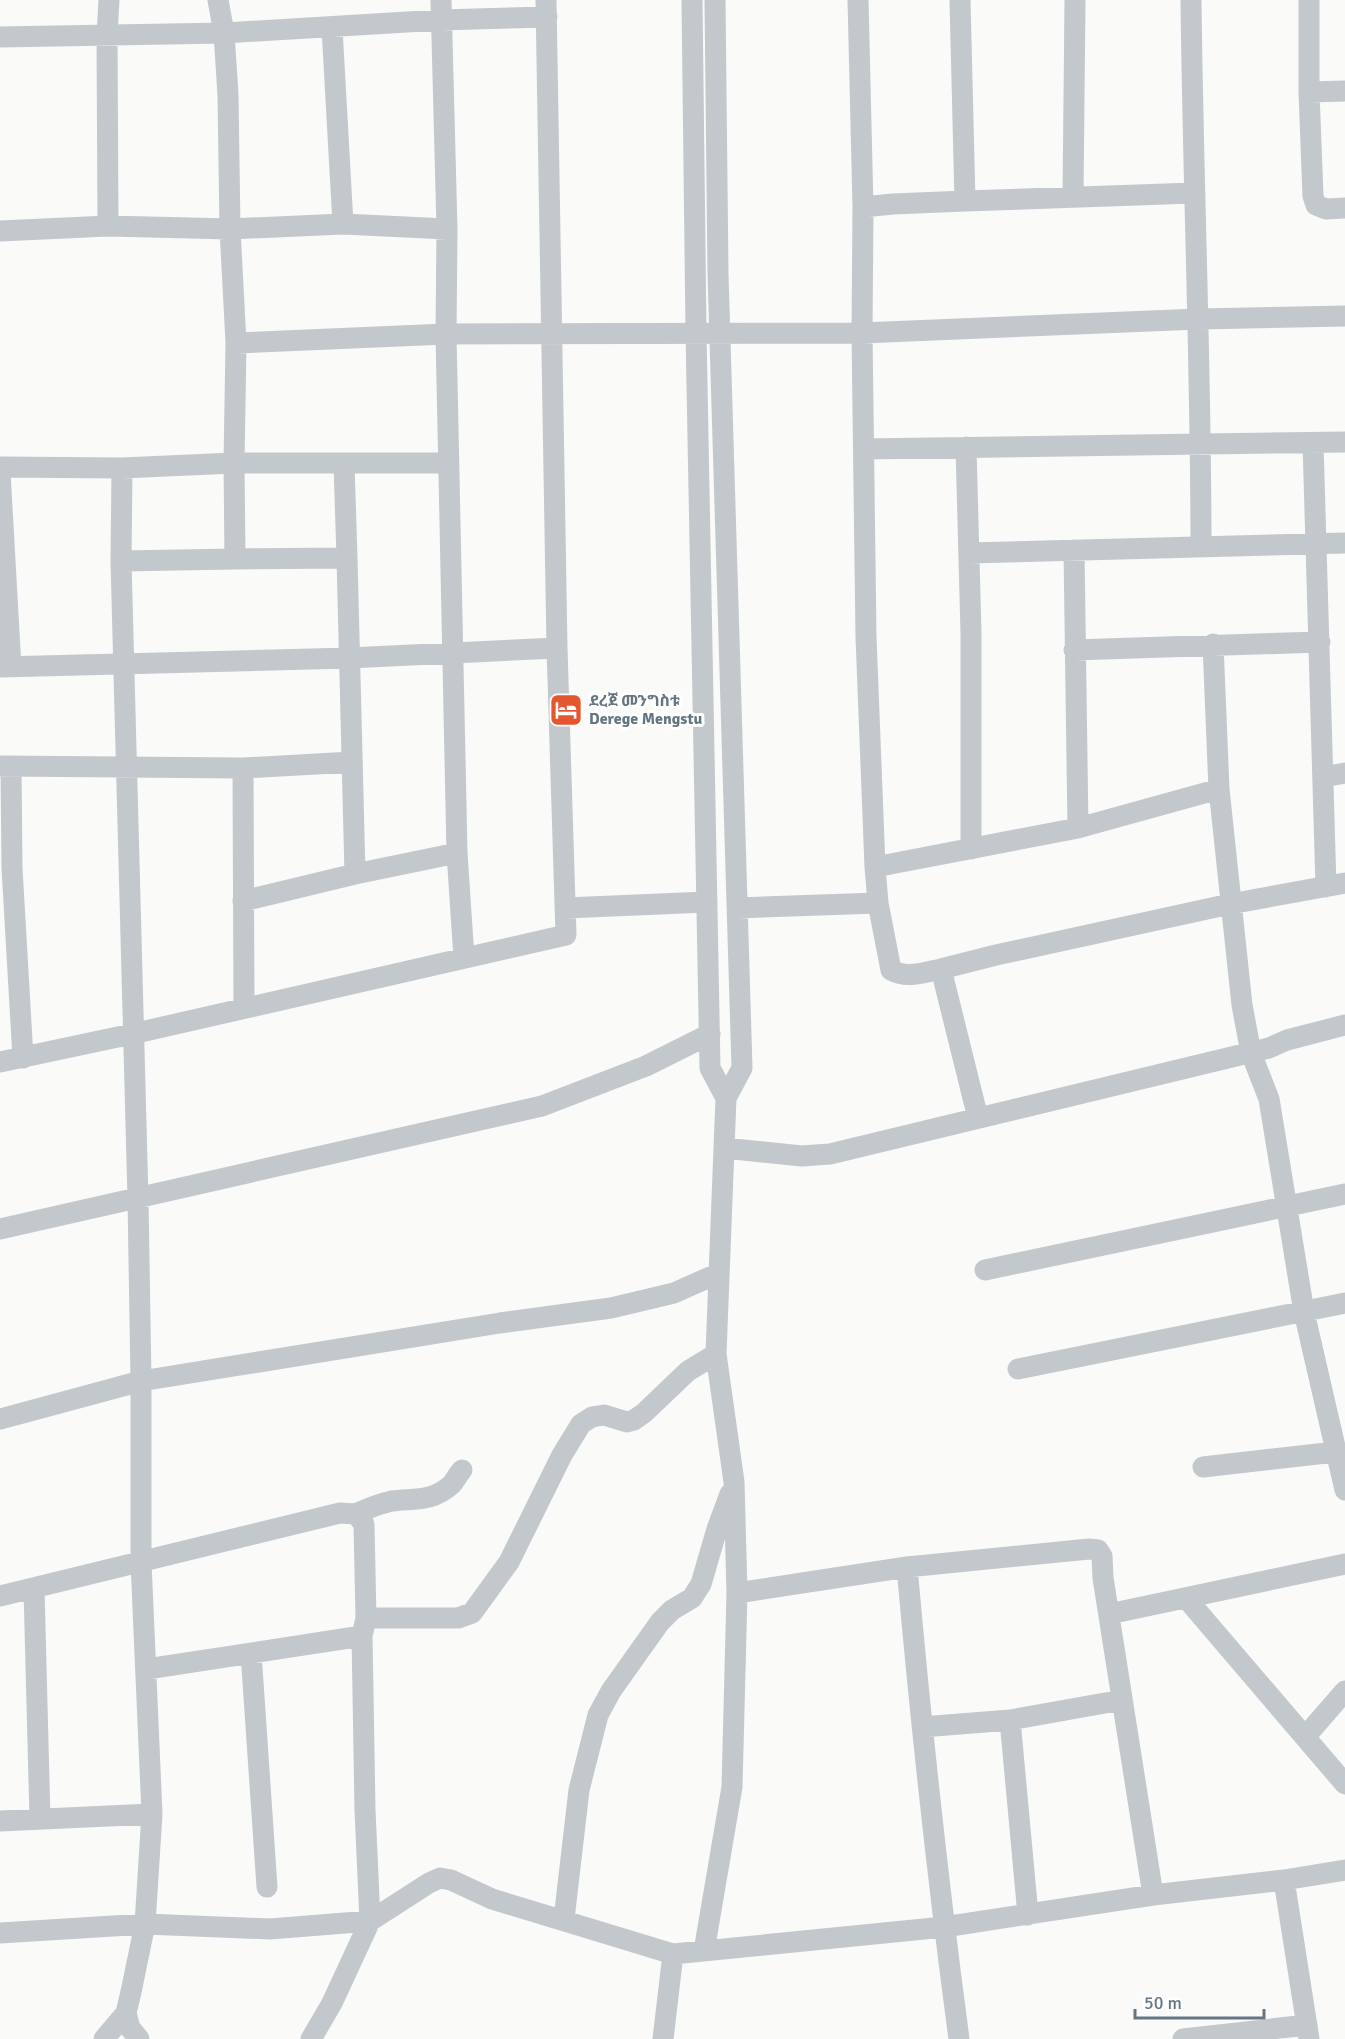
<svg xmlns="http://www.w3.org/2000/svg" width="1345" height="2039" viewBox="0 0 1345 2039" font-family="Signika,'Noto Sans Ethiopic',sans-serif">
<style>
.lines{fill:none;stroke-linecap:round;stroke-linejoin:round}
.minor{stroke:#c3c8cc;stroke-width:21}
.labels{text-anchor:middle;dominant-baseline:central;stroke-width:6;stroke-linejoin:round;paint-order:stroke}
.poi-label{font-size:16px;font-weight:bold;fill:#657683;stroke:#fff;text-anchor:start}
</style>
<rect width="100%" height="100%" fill="#fafaf8"/>
<g class="lines">
<path class="minor" d="M 441,0 L 447,229 L 446,334 L 457,853 L 464,958
M 692,0 L 696,332 L 710,1068 L 726,1098
M 715,0 L 718,274 L 742,1068 L 726,1098 L 724,1148 L 802,1156 L 830,1154 L 1269,1048 L 1287,1040 L 1345,1025
M 858,0 L 863,207
M 960,0 L 965,201
M 1191,0 C 1193,182 1201,364 1201,546
M 1309,0 L 1309,92 L 1313,196 L 1316,205 L 1326,209 L 1345,208
M 332,28 L 343,224
M 0,37 L 224,33 L 440,20 L 547,17
M 1309,92 L 1345,91
M 1073,197 L 1075,0
M 108,226 L 107,35 L 109,0
M 0,231 L 108,226 L 230,229 L 343,224 L 447,229
M 236,343 L 446,334 L 862,333 L 1199,319 L 1345,316
M 1313,443 L 1326,887
M 966,447 L 971,633 L 971,849
M 864,449 L 1345,442
M 344,464 L 347,558
M 0,467 L 122,468 L 234,463 L 236,343 L 230,229 L 228,95 L 224,33 L 218,0
M 0,472 L 11,667
M 1074,550 L 1078,828
M 969,553 L 1345,543
M 121,561 L 235,559
M 1213,644 L 1219,789 L 1242,1005 L 1251,1053 L 1269,1099 L 1304,1312 L 1345,1490
M 1074,650 L 1320,642
M 0,667 L 349,658 L 557,648
M 0,766 L 243,768 L 244,1008
M 11,766 L 12,868 L 23,1058
M 243,768 L 352,762
M 1323,777 L 1345,773
M 875,867 L 1078,828 L 1219,789
M 355,874 L 347,558 L 235,559 L 234,463 L 448,463
M 243,901 L 355,874 L 457,853
M 565,908 L 707,902
M 737,908 L 878,903
M 941,969 C 924,972 907,979 891,970 L 878,903 L 875,867 L 866,637 L 862,333 L 863,207 L 893,204 L 965,201 L 1194,193
M 0,1062 L 132,1034 L 566,935 L 557,648 L 546,0
M 978,1118 L 941,969 L 996,955 L 1230,904 L 1345,883
M 0,1229 L 542,1106 L 646,1066 L 710,1034
M 985,1270 L 1345,1194
M 1018,1369 L 1345,1303
M 0,1419 L 141,1381 L 500,1323 L 611,1308 L 674,1293 L 719,1273
M 1203,1467 L 1335,1452
M 356,1514 C 368,1508 379,1504 392,1501 C 414,1498 432,1502 451,1485 C 455,1481 458,1474 462,1470
M 907,1567 C 921,1725 938,1882 959,2039
M 34,1589 L 40,1819
M 737,1593 L 907,1567 L 1089,1549 L 1098,1550 L 1102,1556 L 1103,1578 L 1153,1895
M 0,1596 L 340,1513 L 356,1514 L 364,1524 L 366,1618 L 362,1636 L 365,1810 L 370,1921 L 332,2003 L 311,2039
M 1186,1598 L 1345,1784
M 1109,1614 L 1345,1564
M 366,1618 L 458,1618 L 472,1613 L 509,1562 L 562,1455 L 581,1424 L 592,1417 L 604,1415 L 627,1422 L 634,1420 L 644,1413 L 688,1371 L 716,1354 L 724,1148
M 251,1653 L 267,1887
M 147,1669 L 362,1636
M 1010,1720 L 1028,1915
M 922,1727 L 1010,1720 L 1122,1700
M 1305,1737 L 1345,1691
M 0,1821 L 152,1814
M 564,1919 L 579,1790 L 598,1715 L 611,1691 L 660,1622 L 672,1610 L 692,1598 L 701,1584 L 717,1529 L 730,1494
M 0,1933 L 145,1924 L 270,1929 L 370,1921 L 429,1883 L 440,1878 L 451,1880 L 492,1899 L 673,1954 L 944,1927 L 1153,1895 L 1284,1880
M 704,1951 L 732,1787 L 737,1593 L 734,1482 L 716,1354
M 126,2013 L 130,2028 L 139,2039
M 104,2039 L 126,2013 L 131,1992 L 145,1924 L 152,1814 L 141,1562 L 141,1381 L 138,1199 L 121,561 L 122,468
M 663,2039 L 673,1954
M 1183,2039 L 1307,2025
M 1309,2039 L 1284,1880 L 1345,1870"/>
</g>
<defs>
<g id="hotel-square" transform="scale(1.725)"><rect x="-9" y="-9" width="18" height="18" rx="4" fill="#e4572e" stroke="#fff"/><path d="M-6-4.5h1.5V1H6V5H4.5V3h-9V5H-6ZM-4 0a1.8 1.8 0 1 1 3.6 0ZM.5 0V-2.5h3Q6-2.5 6 0Z" fill="#fff"/></g>
</defs>
<g fill-rule="evenodd">
<use href="#hotel-square" x="566" y="710"/>
</g>
<g class="labels">
<g class="poi-label">
<text x="589" y="701">ደረጀ መንግስቱ<tspan x="589" dy="18">Derege Mengstu</tspan></text>
</g>
</g>
<path d="M1135 2009v9h129v-9" fill="none" stroke="#657683" stroke-width="3"/>
<text x="1144" y="2009" font-size="18" fill="#657683" stroke="#ffffff" stroke-width="4.5" paint-order="stroke">50 m</text>
</svg>
